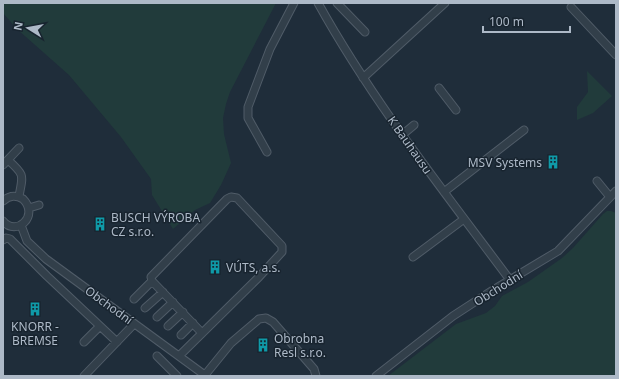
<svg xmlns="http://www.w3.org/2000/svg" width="619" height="379" viewBox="0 0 619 379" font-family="'Noto Sans',sans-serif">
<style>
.green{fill:#213b3b}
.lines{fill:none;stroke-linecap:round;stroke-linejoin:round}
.minor-casing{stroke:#505c68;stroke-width:9}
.minor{stroke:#323f4a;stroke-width:7}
.labels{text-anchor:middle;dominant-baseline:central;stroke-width:3;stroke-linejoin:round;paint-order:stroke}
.street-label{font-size:12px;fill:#adb9c7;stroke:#18242f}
.poi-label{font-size:12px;fill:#adb9c7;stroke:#18242f;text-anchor:start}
</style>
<rect width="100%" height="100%" fill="#1f2d3a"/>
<path class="green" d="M 3,3 L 276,3 L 230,92 L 226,104 L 223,118 L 224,134 L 231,163 L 221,185 L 210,203 L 195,210 L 173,229 L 152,195 L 151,179 L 121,137 L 69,75 L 17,29 L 3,13 Z
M 587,71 L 612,96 L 593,113 L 577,120 L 577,107 L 588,92 Z
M 607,211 L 611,211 L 616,213 L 616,376 L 388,376 L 456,324 L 486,313 L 495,306 L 502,296 L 528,282 L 562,258 L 573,248 L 603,214 Z"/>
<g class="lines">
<g class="minor-casing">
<path id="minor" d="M 318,3 C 373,102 443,190 510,280
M 337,3 L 365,32
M 571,7 L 616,55
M 363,78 L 445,3
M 439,88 L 456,110
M 402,135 L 414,125
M 267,152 L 248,118 L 248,107 L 270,49 L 294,3
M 8,160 C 25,175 23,175 19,196
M 3,165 L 19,148
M 597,181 L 610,197
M 444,192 L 524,130
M 3,201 C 10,195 16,195 23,199 C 40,216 16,237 3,221
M 29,208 L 39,205
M 21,225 L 27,241 L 46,259 L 206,376
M 3,240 L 6,238 L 10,239 L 47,276 L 117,342
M 413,257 L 464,219
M 134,299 L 152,281
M 145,308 L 163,292
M 157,317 L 173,302
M 168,326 L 183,312
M 181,335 L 193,323
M 84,342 L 100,326
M 157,356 L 177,376
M 179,356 L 259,277 L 282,252 L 282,246 L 237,198 L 231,197 L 227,199 L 151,277 L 152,281 L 202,333
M 205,375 L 231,343 L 259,319 L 266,318 L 273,322 L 314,369 L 316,376
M 84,376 L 134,324
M 376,376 L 453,316 L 493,290 L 558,251 L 616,191"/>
</g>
<use href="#minor" class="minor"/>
</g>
<defs>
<g id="building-bare" transform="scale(1.08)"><path d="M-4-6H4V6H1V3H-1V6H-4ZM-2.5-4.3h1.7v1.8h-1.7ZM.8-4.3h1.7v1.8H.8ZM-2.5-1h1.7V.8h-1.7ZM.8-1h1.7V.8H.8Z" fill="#0f9aa8" stroke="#18242f" stroke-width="2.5" paint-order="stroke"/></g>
</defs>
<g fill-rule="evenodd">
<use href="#building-bare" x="553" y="162"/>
<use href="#building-bare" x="100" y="224"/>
<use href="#building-bare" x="215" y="267"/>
<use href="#building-bare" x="35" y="309"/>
<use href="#building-bare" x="263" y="345"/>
</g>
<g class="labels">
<g class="street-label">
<text transform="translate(410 145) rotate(55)">K Bauhausu</text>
<text transform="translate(498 288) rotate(-32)">Obchodní</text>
<text transform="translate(109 305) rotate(36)">Obchodní</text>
</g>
<g class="poi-label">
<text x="542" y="162" text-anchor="end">MSV Systems</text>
<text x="111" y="217">BUSCH VÝROBA<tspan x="111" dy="14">CZ s.r.o.</tspan></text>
<text x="226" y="267">VÚTS, a.s.</text>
<text x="35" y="326" text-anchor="middle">KNORR -<tspan x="35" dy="14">BREMSE</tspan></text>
<text x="274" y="338">Obrobna<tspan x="274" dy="14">Resl s.r.o.</tspan></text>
</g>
</g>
<rect width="619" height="379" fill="none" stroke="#adb9c7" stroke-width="8"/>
<g transform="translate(28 28) rotate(281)" stroke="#18242f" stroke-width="3" paint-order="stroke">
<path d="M0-3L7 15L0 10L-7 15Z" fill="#adb9c7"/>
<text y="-6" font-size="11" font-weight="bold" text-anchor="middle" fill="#adb9c7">N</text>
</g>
<path d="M483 26v6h87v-6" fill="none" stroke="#adb9c7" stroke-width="2"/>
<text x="489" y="26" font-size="12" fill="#adb9c7" stroke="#18242f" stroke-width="3" paint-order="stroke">100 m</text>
</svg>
